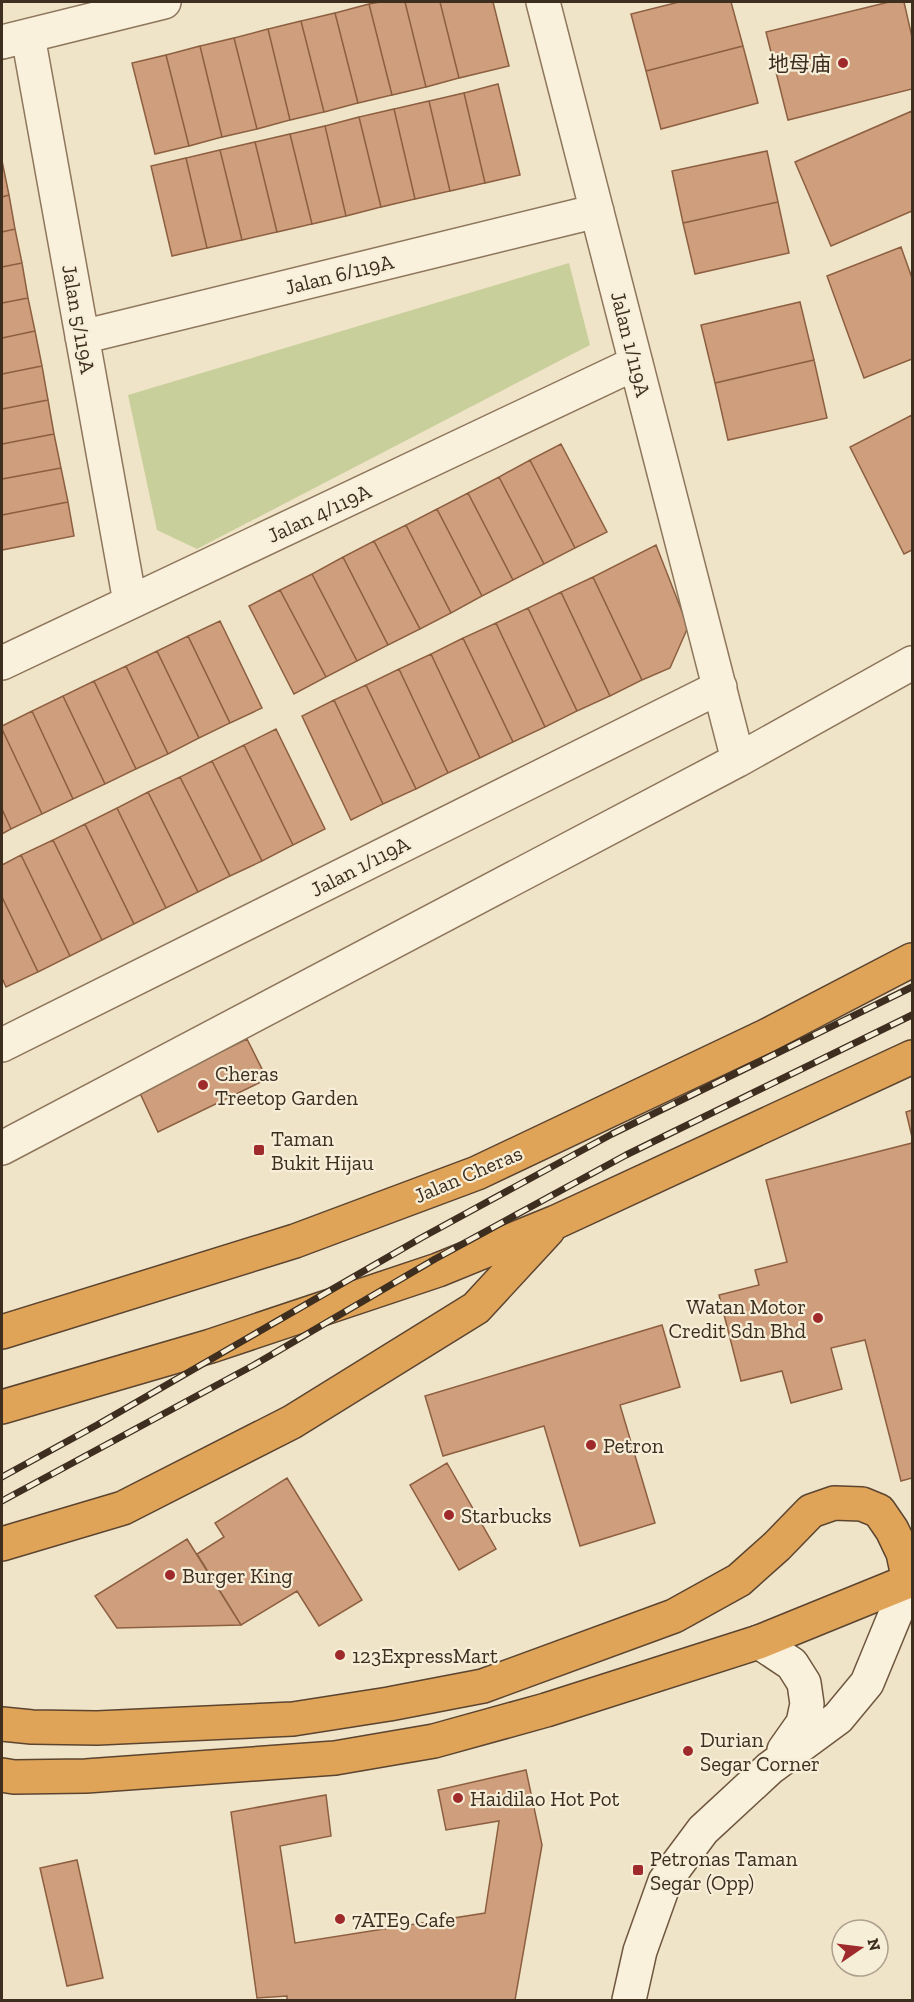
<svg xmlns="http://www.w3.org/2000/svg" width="914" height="2002" viewBox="0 0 914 2002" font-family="'Zilla Slab','Noto Sans SC',serif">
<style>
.green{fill:#c9cf9b}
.building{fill:#cf9f7d;stroke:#8d5f41;stroke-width:1.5}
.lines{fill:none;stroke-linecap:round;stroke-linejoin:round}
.street-casing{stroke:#8d765c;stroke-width:36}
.secondary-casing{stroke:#6f573f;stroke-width:36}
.highway-casing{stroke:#5b4430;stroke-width:36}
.street{stroke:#faf1dc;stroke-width:33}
.secondary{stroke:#faf1dc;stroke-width:33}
.highway{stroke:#e0a458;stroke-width:33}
.rail-casing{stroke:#3d2e20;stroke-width:7}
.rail{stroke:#f7eed8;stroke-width:4.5;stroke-dasharray:14;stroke-linecap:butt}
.poi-dot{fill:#9e2a2b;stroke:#f7eed8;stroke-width:2}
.labels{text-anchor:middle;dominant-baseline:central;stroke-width:4.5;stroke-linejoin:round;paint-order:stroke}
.poi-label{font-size:21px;fill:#3d2e20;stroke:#f7eed8;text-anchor:start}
.street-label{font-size:21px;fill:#3d2e20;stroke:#f7eed8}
</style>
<rect width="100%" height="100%" fill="#f0e4c8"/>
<path class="green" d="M 569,263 L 590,345 L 197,549 L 157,530 L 128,395 Z"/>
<path class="building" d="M 380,2 L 405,2 L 426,87 L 392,95 L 369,4 Z
M 405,2 L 440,2 L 459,78 L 426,87 Z
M 440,2 L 493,2 L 509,66 L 459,78 Z
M 679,2 L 731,2 L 743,46 L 646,71 L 631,14 Z
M 889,2 L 904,2 L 912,37 L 912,89 L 788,120 L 766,32 Z
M 369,4 L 392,95 L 358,103 L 335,13 Z
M 335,13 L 358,103 L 324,112 L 301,21 Z
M 301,21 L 324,112 L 290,120 L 268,29 Z
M 268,29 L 290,120 L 257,129 L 234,38 Z
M 234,38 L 257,129 L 222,137 L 200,46 Z
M 200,46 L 222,137 L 189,146 L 166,55 Z
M 743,46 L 758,103 L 661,129 L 646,71 Z
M 166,55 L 189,146 L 155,154 L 132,63 Z
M 498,84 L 520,175 L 485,183 L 464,93 Z
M 464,93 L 485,183 L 450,191 L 429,101 Z
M 429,101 L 450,191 L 415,199 L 394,109 Z
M 394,109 L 415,199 L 381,207 L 359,117 Z
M 912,111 L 912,211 L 831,246 L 795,162 Z
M 359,117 L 381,207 L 346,216 L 325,126 Z
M 325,126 L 346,216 L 312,224 L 290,134 Z
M 290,134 L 312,224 L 277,232 L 255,142 Z
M 255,142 L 277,232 L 242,240 L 220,150 Z
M 220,150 L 242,240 L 207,248 L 186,158 Z
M 767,151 L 778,202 L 683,223 L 672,171 Z
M 186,158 L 207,248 L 172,256 L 151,166 Z
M 2,161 L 9,195 L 2,197 Z
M 9,195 L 15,229 L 2,232 L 2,197 Z
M 778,202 L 789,253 L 695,274 L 683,223 Z
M 15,229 L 22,263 L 2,267 L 2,232 Z
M 901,247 L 912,278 L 912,359 L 864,378 L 827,276 Z
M 22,263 L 28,298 L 2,303 L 2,267 Z
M 28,298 L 35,331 L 2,338 L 2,303 Z
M 800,302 L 814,360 L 715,383 L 701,325 Z
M 35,331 L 42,366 L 2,374 L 2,338 Z
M 814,360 L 827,418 L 728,440 L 715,383 Z
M 42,366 L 48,400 L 2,409 L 2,374 Z
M 48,400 L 54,434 L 2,444 L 2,409 Z
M 912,415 L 912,550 L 904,554 L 850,447 Z
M 54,434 L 61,468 L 2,479 L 2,444 Z
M 561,444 L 607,532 L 575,548 L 530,460 Z
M 530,460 L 575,548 L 544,564 L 499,477 Z
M 61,468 L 68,502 L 2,515 L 2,479 Z
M 499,477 L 544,564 L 513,580 L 468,493 Z
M 468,493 L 513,580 L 482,596 L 437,509 Z
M 68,502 L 74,536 L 2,550 L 2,515 Z
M 437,509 L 482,596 L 451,613 L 406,525 Z
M 406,525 L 451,613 L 420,629 L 374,541 Z
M 374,541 L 420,629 L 388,645 L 343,557 Z
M 656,545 L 688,627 L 670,668 L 642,680 L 593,577 Z
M 343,557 L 388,645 L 357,661 L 312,574 Z
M 312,574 L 357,661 L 326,677 L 280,590 Z
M 593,577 L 642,680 L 610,696 L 561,592 Z
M 280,590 L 326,677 L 294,694 L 249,606 Z
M 561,592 L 610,696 L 577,711 L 528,608 Z
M 528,608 L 577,711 L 545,727 L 496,623 Z
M 220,621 L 262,708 L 230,723 L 188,636 Z
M 496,623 L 545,727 L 513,742 L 463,638 Z
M 188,636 L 230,723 L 199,738 L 157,651 Z
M 463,638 L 513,742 L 480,758 L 431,654 Z
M 157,651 L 199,738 L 168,754 L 126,666 Z
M 431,654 L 480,758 L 448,773 L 399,669 Z
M 126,666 L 168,754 L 136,769 L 94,681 Z
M 399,669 L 448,773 L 416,789 L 366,685 Z
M 94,681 L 136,769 L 105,784 L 63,696 Z
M 366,685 L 416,789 L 383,804 L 334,700 Z
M 63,696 L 105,784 L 73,799 L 32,711 Z
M 334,700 L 383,804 L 351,820 L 302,716 Z
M 32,711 L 73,799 L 42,814 L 2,729 L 2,726 Z
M 2,729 L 42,814 L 11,829 L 2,809 Z
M 276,729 L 325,829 L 293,845 L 244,745 Z
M 244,745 L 293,845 L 262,861 L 212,761 Z
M 212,761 L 262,861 L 230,876 L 180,777 Z
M 180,777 L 230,876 L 198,892 L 148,792 Z
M 148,792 L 198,892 L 166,908 L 117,808 Z
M 117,808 L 166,908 L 134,924 L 85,824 Z
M 2,809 L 11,829 L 2,834 Z
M 85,824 L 134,924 L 102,940 L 53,840 Z
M 53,840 L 102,940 L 70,956 L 21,855 Z
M 21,855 L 70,956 L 38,972 L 2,897 L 2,865 Z
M 2,897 L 38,972 L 6,987 L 2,978 Z
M 247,1039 L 267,1079 L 158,1132 L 139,1091 Z
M 912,1110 L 912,1137 L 906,1112 Z
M 912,1143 L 912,1478 L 901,1481 L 865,1340 L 831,1348 L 842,1389 L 791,1403 L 782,1371 L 741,1381 L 719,1295 L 759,1285 L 755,1270 L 787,1262 L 766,1180 Z
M 662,1325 L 680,1387 L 620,1405 L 655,1523 L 580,1546 L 544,1426 L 443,1456 L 425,1396 Z
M 447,1463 L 496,1549 L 459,1570 L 410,1485 Z
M 287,1478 L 362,1600 L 319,1626 L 297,1591 L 241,1625 L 197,1554 L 224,1537 L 215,1523 Z
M 187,1539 L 241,1625 L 117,1628 L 95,1596 Z
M 526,1770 L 542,1845 L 515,2000 L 287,2000 L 287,1996 L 257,1998 L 231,1812 L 326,1795 L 331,1836 L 280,1846 L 295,1943 L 485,1913 L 499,1821 L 446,1830 L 438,1790 Z
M 77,1860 L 103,1978 L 67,1986 L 40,1868 Z"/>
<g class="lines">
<g class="street-casing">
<path id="street" d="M 543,2 L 738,760
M 28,36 L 130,602
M 2,42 L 164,2
M 82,337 L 597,211
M 2,663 L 636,363
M 2,1045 L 720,687
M 2,1148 L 738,760 L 912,663"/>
</g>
<g class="secondary-casing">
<path id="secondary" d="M 759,1642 L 792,1664 L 804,1683 L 807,1704 L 803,1723 L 784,1750
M 629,2000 L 640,1951 L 665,1881 L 703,1830 L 770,1768 L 838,1718 L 867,1683 L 909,1581 L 912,1580"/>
</g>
<g class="highway-casing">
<path id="highway" d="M 2,1332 L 295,1241 L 477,1173 L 766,1036 L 912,960
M 2,1407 L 211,1346 L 438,1270 L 556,1222 L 912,1057
M 2,1544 L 123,1508 L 292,1422 L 476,1308 L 548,1230
M 2,1724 L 32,1727 L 97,1728 L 293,1719 L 389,1704 L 483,1686 L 674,1616 L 739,1580 L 777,1546 L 811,1511 L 834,1503 L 862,1504 L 879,1511 L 892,1530 L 903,1553 L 909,1581 L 759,1642 L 546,1710 L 434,1741 L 335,1758 L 86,1776 L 14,1777 L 2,1775"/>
</g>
<use href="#street" class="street"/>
<use href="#secondary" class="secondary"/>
<use href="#highway" class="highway"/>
<g class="rail-casing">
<path id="rail" d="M 2,1477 L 97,1425 L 421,1238 L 612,1134 L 912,987
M 2,1501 L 254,1365 L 435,1259 L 626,1155 L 912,1015"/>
</g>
<use href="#rail" class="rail"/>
</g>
<g class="poi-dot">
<circle cx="843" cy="63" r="6"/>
<circle cx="203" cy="1085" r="6"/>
<rect x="253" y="1144" width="12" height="12" rx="3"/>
<circle cx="818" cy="1318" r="6"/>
<circle cx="591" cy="1445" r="6"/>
<circle cx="449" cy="1515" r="6"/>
<circle cx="170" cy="1575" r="6"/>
<circle cx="340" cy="1655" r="6"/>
<circle cx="688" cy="1751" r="6"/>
<circle cx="458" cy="1798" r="6"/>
<rect x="632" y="1864" width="12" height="12" rx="3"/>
<circle cx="340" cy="1919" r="6"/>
</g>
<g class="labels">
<g class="poi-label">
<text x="831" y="63" text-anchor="end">地母庙</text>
<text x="215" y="1073">Cheras<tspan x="215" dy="24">Treetop Garden</tspan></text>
<text x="271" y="1138">Taman<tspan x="271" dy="24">Bukit Hijau</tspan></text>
<text x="806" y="1306" text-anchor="end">Watan Motor<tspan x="806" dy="24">Credit Sdn Bhd</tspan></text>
<text x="603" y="1445">Petron</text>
<text x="461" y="1515">Starbucks</text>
<text x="182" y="1575">Burger King</text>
<text x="352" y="1655">123ExpressMart</text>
<text x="700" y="1739">Durian<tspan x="700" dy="24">Segar Corner</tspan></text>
<text x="470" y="1798">Haidilao Hot Pot</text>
<text x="650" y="1858">Petronas Taman<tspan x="650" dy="24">Segar (Opp)</tspan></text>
<text x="352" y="1919">7ATE9 Cafe</text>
</g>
<g class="street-label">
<text transform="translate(339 274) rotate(-14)">Jalan 6/119A</text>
<text transform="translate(79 319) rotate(80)">Jalan 5/119A</text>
<text transform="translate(631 344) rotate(76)">Jalan 1/119A</text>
<text transform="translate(319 513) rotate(-25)">Jalan 4/119A</text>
<text transform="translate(360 866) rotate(-27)">Jalan 1/119A</text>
<text transform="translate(468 1174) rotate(-23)">Jalan Cheras</text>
</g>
</g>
<rect width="914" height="2002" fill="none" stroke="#3d2e20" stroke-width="6"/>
<g transform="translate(860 1948) rotate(76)"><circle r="28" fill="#f7eed8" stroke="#ada18e" stroke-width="1.5"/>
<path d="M0-4.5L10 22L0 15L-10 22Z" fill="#9e2a2b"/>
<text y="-9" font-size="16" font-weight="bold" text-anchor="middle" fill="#3d2e20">N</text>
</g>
</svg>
